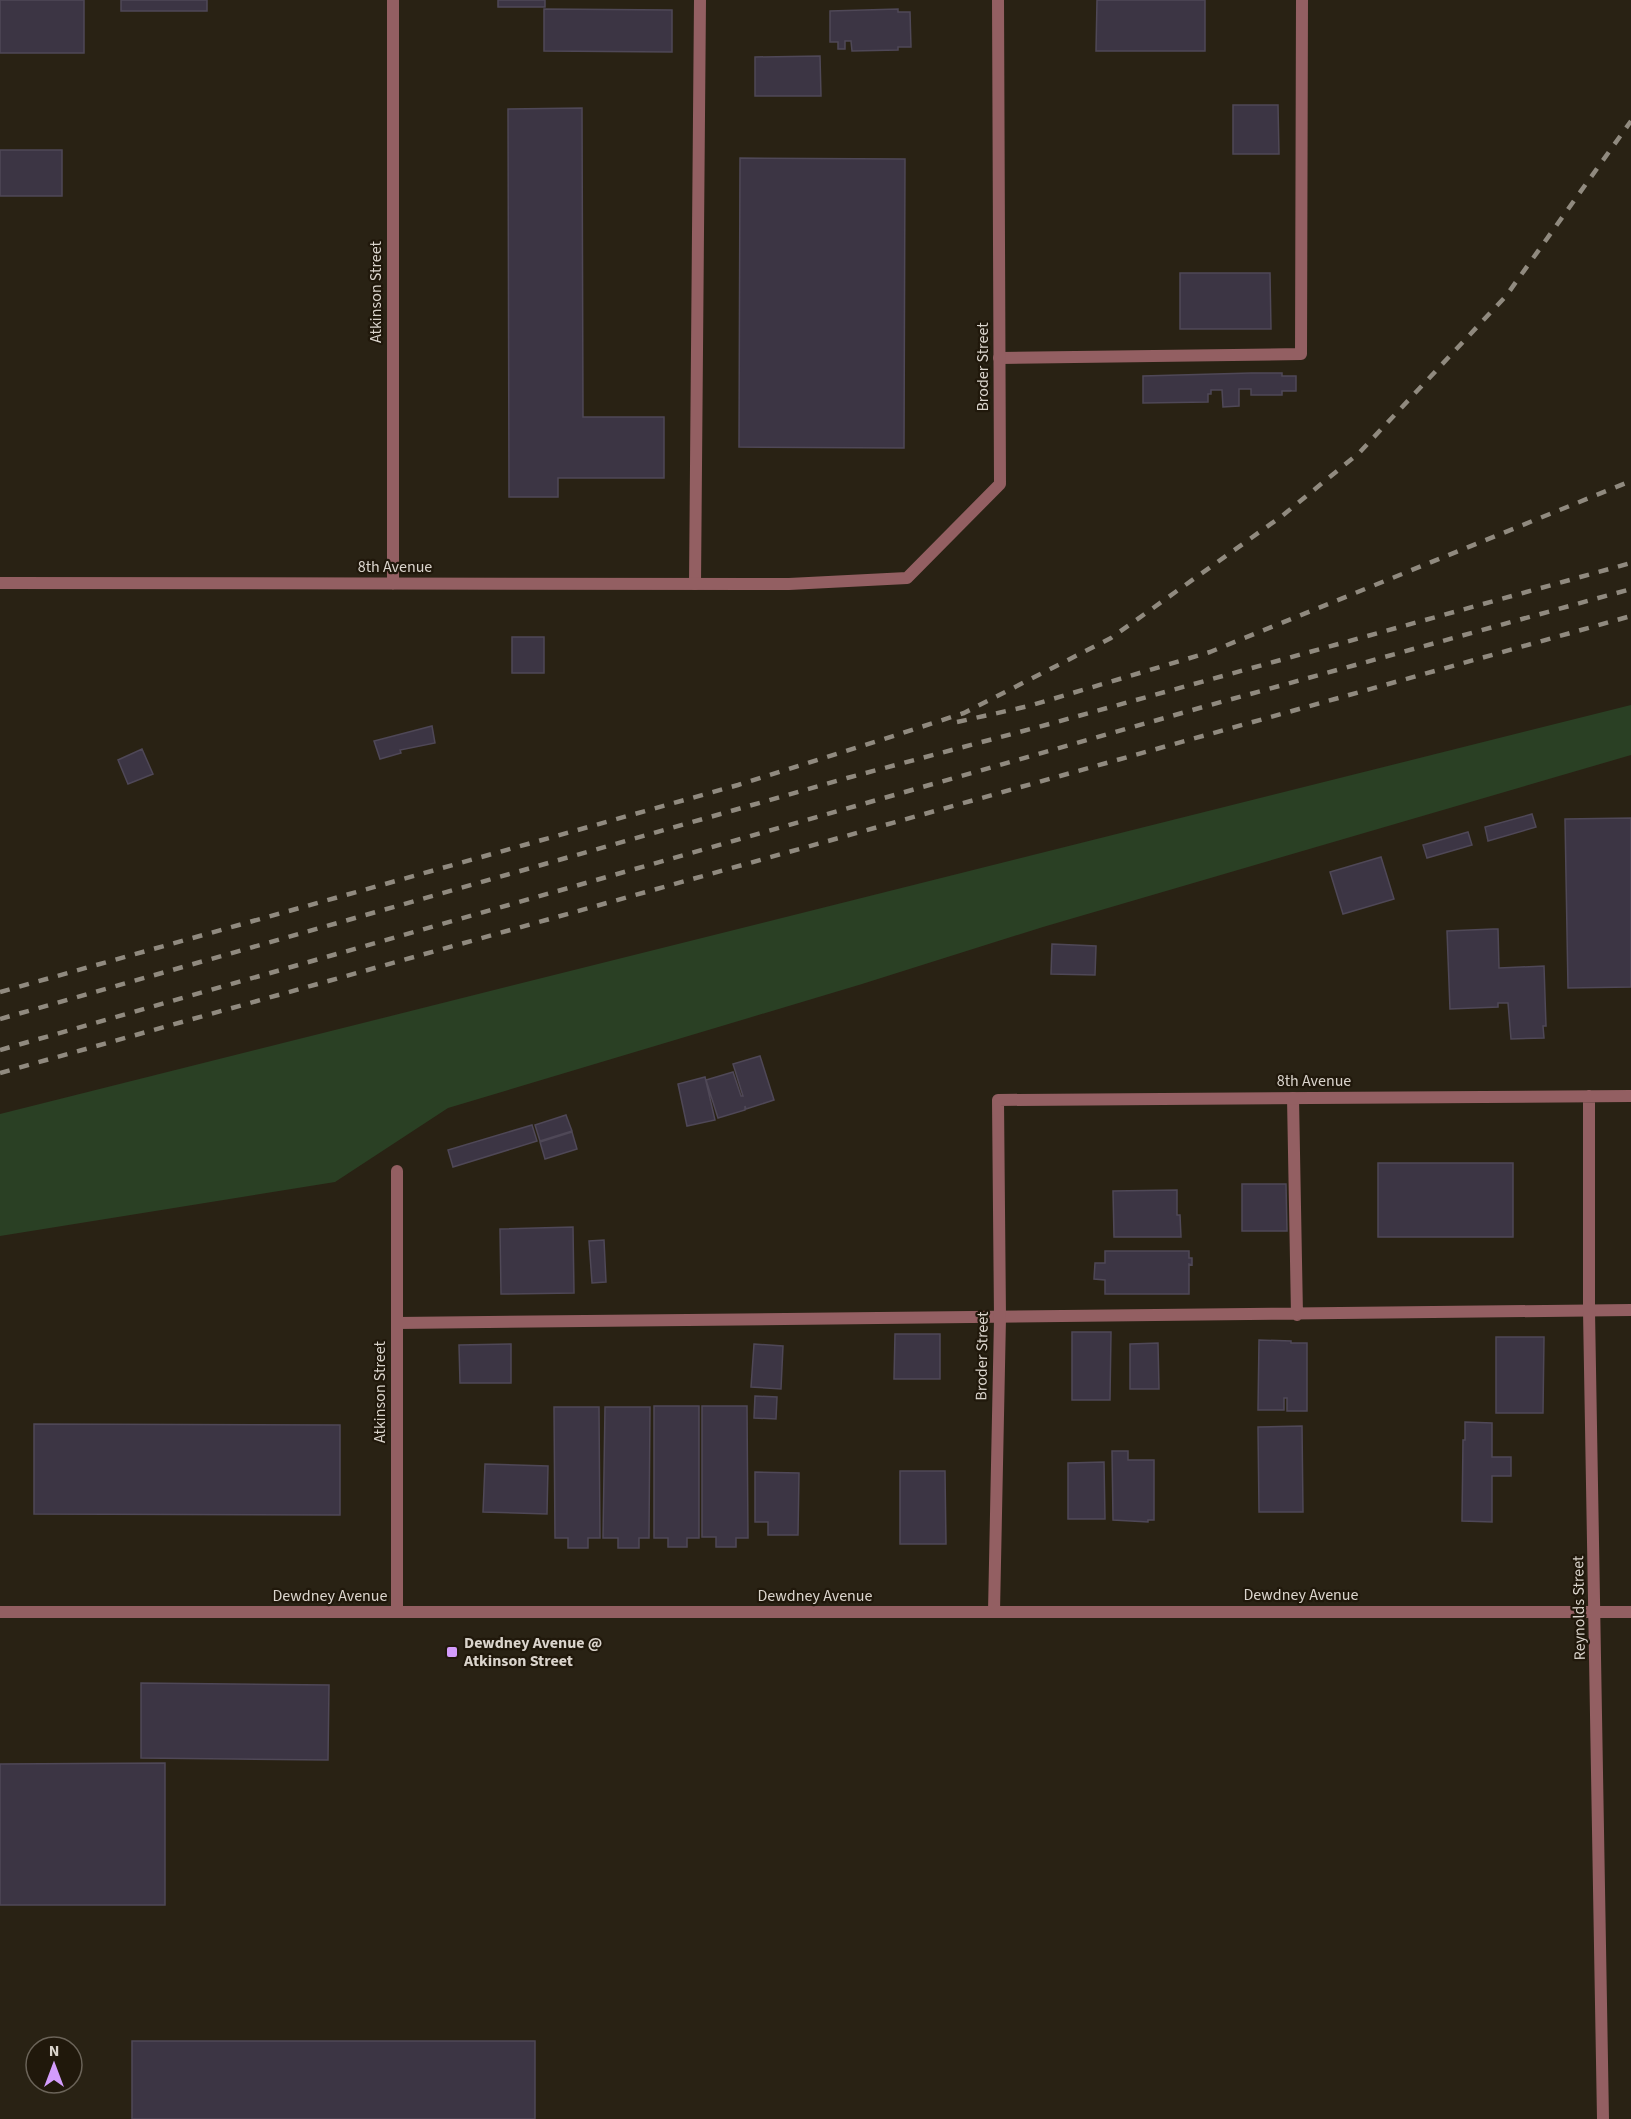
<svg xmlns="http://www.w3.org/2000/svg" width="1631" height="2119" viewBox="0 0 1631 2119" font-family="'Source Sans 3',sans-serif">
<style>
.green{fill:#2a4024}
.building{fill:#3c3544;stroke:#4f4857;stroke-width:1.5}
.lines{fill:none;stroke-linecap:round;stroke-linejoin:round}
.service{stroke:#935f62;stroke-width:12}
.minor{stroke:#935f62;stroke-width:12}
.tertiary{stroke:#935f62;stroke-width:12}
.rail{stroke:#908a7f;stroke-width:4.5;stroke-dasharray:10 10;stroke-linecap:butt}
.poi-dot{fill:#d39cfc;stroke:#20180b;stroke-width:2}
.labels{text-anchor:middle;dominant-baseline:central;stroke-width:4.5;stroke-linejoin:round;paint-order:stroke}
.street-label{font-size:16px;fill:#dad4cc;stroke:#20180b}
.poi-label{font-size:16px;font-weight:bold;fill:#dad4cc;stroke:#20180b;text-anchor:start}
</style>
<rect width="100%" height="100%" fill="#292214"/>
<path class="green" d="M 1631,705 L 1631,755 L 1043,927 L 862,984 L 448,1108 L 335,1182 L 0,1236 L 0,1114 Z"/>
<path class="building" d="M 0,0 L 84,0 L 84,53 L 0,53 Z
M 121,0 L 207,0 L 207,11 L 121,11 Z
M 498,0 L 545,0 L 545,7 L 498,7 Z
M 1097,0 L 1205,0 L 1205,51 L 1096,51 Z
M 544,9 L 672,10 L 672,52 L 544,51 Z
M 898,9 L 898,12 L 910,12 L 911,47 L 898,47 L 898,50 L 852,51 L 851,41 L 845,41 L 845,49 L 838,49 L 838,42 L 830,42 L 830,11 Z
M 820,56 L 821,96 L 755,96 L 755,57 Z
M 1233,105 L 1278,105 L 1279,154 L 1233,154 Z
M 582,108 L 583,417 L 664,417 L 664,478 L 558,478 L 558,497 L 509,497 L 508,109 Z
M 0,150 L 62,150 L 62,196 L 0,196 Z
M 740,158 L 905,159 L 904,448 L 739,447 Z
M 1180,273 L 1270,273 L 1271,329 L 1180,329 Z
M 1251,373 L 1282,373 L 1282,376 L 1296,376 L 1296,391 L 1282,391 L 1282,395 L 1251,395 L 1251,389 L 1239,389 L 1239,406 L 1223,407 L 1222,390 L 1211,390 L 1211,394 L 1208,394 L 1208,402 L 1143,403 L 1143,376 Z
M 512,637 L 544,637 L 544,673 L 512,673 Z
M 432,726 L 435,743 L 400,750 L 401,753 L 380,759 L 374,741 Z
M 142,749 L 153,774 L 128,784 L 118,760 Z
M 1532,814 L 1536,827 L 1488,841 L 1485,827 Z
M 1631,818 L 1631,987 L 1568,988 L 1565,819 Z
M 1468,832 L 1472,845 L 1427,858 L 1423,845 Z
M 1381,857 L 1394,899 L 1343,914 L 1330,872 Z
M 1493,929 L 1498,929 L 1499,968 L 1544,966 L 1546,1026 L 1543,1026 L 1544,1038 L 1511,1039 L 1508,1003 L 1498,1003 L 1498,1007 L 1450,1009 L 1447,931 Z
M 1052,944 L 1096,946 L 1095,975 L 1051,974 Z
M 760,1056 L 774,1100 L 746,1109 L 745,1106 L 745,1110 L 718,1118 L 706,1080 L 733,1072 L 741,1096 L 743,1096 L 733,1064 Z
M 705,1077 L 715,1120 L 687,1126 L 678,1084 Z
M 566,1115 L 572,1131 L 540,1141 L 535,1125 Z
M 532,1125 L 537,1141 L 453,1167 L 448,1150 Z
M 572,1132 L 577,1149 L 545,1159 L 540,1142 Z
M 1378,1163 L 1513,1163 L 1513,1237 L 1378,1237 Z
M 1242,1184 L 1286,1184 L 1287,1231 L 1242,1231 Z
M 1177,1190 L 1177,1215 L 1180,1215 L 1181,1237 L 1114,1237 L 1113,1191 Z
M 573,1227 L 574,1293 L 501,1294 L 500,1229 Z
M 604,1240 L 606,1282 L 592,1283 L 589,1241 Z
M 1105,1251 L 1189,1251 L 1189,1258 L 1192,1258 L 1192,1265 L 1189,1264 L 1189,1294 L 1105,1294 L 1105,1280 L 1094,1279 L 1095,1263 L 1105,1263 Z
M 1072,1332 L 1111,1332 L 1110,1400 L 1072,1400 Z
M 895,1334 L 940,1334 L 940,1379 L 894,1379 Z
M 1496,1337 L 1544,1337 L 1543,1413 L 1496,1413 Z
M 1259,1340 L 1291,1341 L 1291,1343 L 1307,1343 L 1307,1411 L 1287,1411 L 1287,1398 L 1284,1398 L 1284,1410 L 1258,1410 Z
M 1158,1343 L 1159,1389 L 1130,1389 L 1130,1344 Z
M 511,1344 L 511,1383 L 460,1383 L 459,1345 Z
M 754,1344 L 783,1346 L 781,1389 L 751,1387 Z
M 755,1396 L 777,1397 L 776,1419 L 754,1418 Z
M 654,1406 L 699,1406 L 699,1538 L 687,1538 L 687,1547 L 668,1547 L 668,1538 L 654,1538 Z
M 702,1406 L 747,1406 L 748,1538 L 736,1538 L 736,1547 L 716,1547 L 716,1537 L 702,1537 Z
M 554,1407 L 599,1407 L 600,1538 L 588,1538 L 588,1548 L 568,1548 L 568,1538 L 555,1538 Z
M 605,1407 L 650,1407 L 649,1538 L 639,1538 L 639,1548 L 618,1548 L 618,1538 L 603,1538 Z
M 1465,1422 L 1492,1423 L 1492,1457 L 1511,1457 L 1511,1476 L 1492,1476 L 1492,1522 L 1462,1521 L 1463,1440 L 1465,1440 Z
M 34,1424 L 340,1425 L 340,1515 L 34,1514 Z
M 1302,1426 L 1303,1512 L 1259,1512 L 1258,1427 Z
M 1112,1451 L 1128,1451 L 1128,1460 L 1154,1460 L 1154,1520 L 1148,1520 L 1148,1522 L 1113,1520 Z
M 1104,1462 L 1105,1519 L 1068,1519 L 1068,1463 Z
M 485,1464 L 548,1466 L 547,1514 L 483,1512 Z
M 900,1471 L 945,1471 L 946,1544 L 900,1544 Z
M 755,1472 L 799,1473 L 798,1535 L 768,1535 L 768,1522 L 755,1522 Z
M 141,1683 L 329,1685 L 328,1760 L 141,1758 Z
M 165,1763 L 165,1905 L 0,1905 L 0,1764 Z
M 132,2041 L 535,2041 L 535,2119 L 132,2119 Z"/>
<g class="lines">
<path class="service" d="M 999,358 L 1301,354 L 1302,0
M 695,584 L 700,0
M 1293,1098 L 1297,1315
M 397,1323 L 1631,1310"/>
<path class="minor" d="M 393,0 L 393,584
M 0,583 L 789,584 L 907,578 L 1000,484 L 998,0
M 1589,1096 L 1589,1311 L 1603,2119
M 397,1171 L 397,1612
M 994,1612 L 1000,1318 L 998,1100 L 1631,1096"/>
<path class="tertiary" d="M 0,1612 L 1631,1612"/>
<path class="rail" d="M 957,722 L 1029,706 L 1210,652 L 1631,481
M 0,992 L 738,785 L 884,739 L 964,713 L 1111,638 L 1282,516 L 1359,453 L 1506,296 L 1631,121
M 0,1019 L 847,778 L 1053,723 L 1631,563
M 0,1050 L 1203,707 L 1631,589
M 0,1073 L 1631,616"/>
</g>
<rect class="poi-dot" x="446" y="1646" width="12" height="12" rx="3"/>
<g class="labels">
<g class="street-label">
<text transform="translate(376 292) rotate(-90)">Atkinson Street</text>
<text transform="translate(983 367) rotate(-90)">Broder Street</text>
<text x="395" y="567">8th Avenue</text>
<text x="1314" y="1081">8th Avenue</text>
<text transform="translate(982 1356) rotate(-89)">Broder Street</text>
<text transform="translate(380 1392) rotate(-90)">Atkinson Street</text>
<text x="1301" y="1595">Dewdney Avenue</text>
<text x="330" y="1596">Dewdney Avenue</text>
<text x="815" y="1596">Dewdney Avenue</text>
<text transform="translate(1579 1608) rotate(-91)">Reynolds Street</text>
</g>
<g class="poi-label">
<text x="464" y="1643">Dewdney Avenue @<tspan x="464" dy="18">Atkinson Street</tspan></text>
</g>
</g>
<g transform="translate(54 2065)"><circle r="28" fill="#20180b" stroke="#6a6358" stroke-width="1.5"/>
<path d="M0-4.5L10 22L0 15L-10 22Z" fill="#d39cfc"/>
<text y="-9" font-size="16" font-weight="bold" text-anchor="middle" fill="#dad4cc">N</text>
</g>
</svg>
